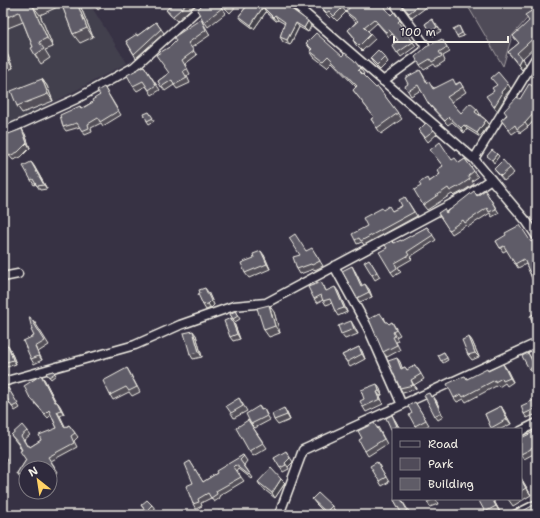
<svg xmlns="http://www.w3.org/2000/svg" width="540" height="518" viewBox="0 0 540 518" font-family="'Shantell Sans',sans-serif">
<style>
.built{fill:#433f4e}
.green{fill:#504b59;stroke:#a29ea0}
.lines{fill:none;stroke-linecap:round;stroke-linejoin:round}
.minor-casing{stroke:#f4f1e8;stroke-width:11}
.minor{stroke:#2f2a3d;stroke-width:8}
.wall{fill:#524f59;stroke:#f4f1e8}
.shaded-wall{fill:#424048;stroke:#f4f1e8}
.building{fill:#5f5c67;stroke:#f4f1e8}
</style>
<rect width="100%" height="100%" fill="#373244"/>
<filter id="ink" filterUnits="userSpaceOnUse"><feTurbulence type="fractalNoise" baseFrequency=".025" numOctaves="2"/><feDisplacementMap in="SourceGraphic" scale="8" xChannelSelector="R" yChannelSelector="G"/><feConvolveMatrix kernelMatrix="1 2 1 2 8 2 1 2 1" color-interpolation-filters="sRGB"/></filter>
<g filter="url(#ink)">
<path class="built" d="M 3,3 L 89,3 L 127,63 L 17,122 L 3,127 Z"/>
<path class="green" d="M 466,3 L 535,3 L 537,7 L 512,36 L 503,66 Z"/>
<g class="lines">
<g class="minor-casing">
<path id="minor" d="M 293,3 L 474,159 L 527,222 L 537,237
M 383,81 L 424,51 L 425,45 L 394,3
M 3,132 L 76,99 L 134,67 L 205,3
M 474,159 L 537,56
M 334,266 L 368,328 L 402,405
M 3,277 L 18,274
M 3,382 L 135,345 L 180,325 L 234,306 L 266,303 L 468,195 L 491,179
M 521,431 L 537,423
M 279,515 L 303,450 L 537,343
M 515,515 L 537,504"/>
</g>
<use href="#minor" class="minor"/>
</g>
<path class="wall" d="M 7,3 L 79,3 L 93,37 L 80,43 L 73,34 L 62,5 L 40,15 L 53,47 L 45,50 L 50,58 L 41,64 L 35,55 L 33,47 L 23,22 L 3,30 L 3,4 Z
M 93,3 L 107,3 L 98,10 Z
M 118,3 L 130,3 L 122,9 Z
M 174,3 L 197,3 L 177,21 L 170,15 L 166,10 Z
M 221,3 L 239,3 L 230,13 L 225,8 Z
M 241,3 L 283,3 L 311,26 L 308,32 L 299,27 L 290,45 L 283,42 L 280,37 L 285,24 L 278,20 L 276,21 L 266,12 L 254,29 L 242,20 L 239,16 L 246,7 Z
M 325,3 L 344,3 L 341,6 L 346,12 L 337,21 L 332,16 L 330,18 L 324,12 L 320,7 Z
M 353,3 L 387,3 L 383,5 L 391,15 L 394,12 L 403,25 L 401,26 L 416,46 L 401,57 L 392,45 L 398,40 L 392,34 L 389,37 L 377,23 L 368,31 L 375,39 L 362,51 L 356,45 L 353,40 L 355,39 L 348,30 L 356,22 L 349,16 L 346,12 Z
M 400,3 L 432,3 L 412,18 Z
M 432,3 L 437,3 L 434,5 Z
M 537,3 L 537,45 L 522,59 L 526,64 L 522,70 L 508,52 L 519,43 L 513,36 L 529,22 Z
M 222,8 L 226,13 L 208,27 L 197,10 Z
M 201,19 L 210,35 L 191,48 L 197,55 L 185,64 L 190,74 L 187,76 L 190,83 L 177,89 L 174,85 L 165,91 L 158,81 L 169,73 L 176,41 Z
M 432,19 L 441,31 L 433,36 L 425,24 Z
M 156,22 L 164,33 L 136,58 L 126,41 L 137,36 Z
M 459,26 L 464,36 L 458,38 L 457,36 Z
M 442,39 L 450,52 L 443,56 L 445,61 L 436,67 L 434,64 L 424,70 L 420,65 Z
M 306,43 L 342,56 L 360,68 L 364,74 L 363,75 L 376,88 L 378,87 L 402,119 L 381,134 L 371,119 L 374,117 L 353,90 L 356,87 L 332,62 L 327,67 L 314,57 L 310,51 L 311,50 Z
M 3,44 L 13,68 L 3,72 Z
M 385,57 L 388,62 L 380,70 L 373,63 L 370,58 Z
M 144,66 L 160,90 L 152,95 L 146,86 L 137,91 L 133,86 Z
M 420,70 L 428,83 L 434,88 L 456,84 L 460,82 L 466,92 L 451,102 L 461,113 L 480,114 L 480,115 L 486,120 L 489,124 L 480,137 L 467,129 L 464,133 L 452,122 L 448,125 L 431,107 L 421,90 L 411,96 L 408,91 L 408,84 Z
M 42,79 L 47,86 L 53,101 L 22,113 L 17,106 Z
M 104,87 L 121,115 L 103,126 L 101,123 L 91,128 L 92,132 L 85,135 L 80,127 L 66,131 L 63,127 L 80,106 L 82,108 L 93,102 L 100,95 Z
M 520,99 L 536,103 L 536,115 L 537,117 L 528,127 L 520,133 L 518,130 L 512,134 L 501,120 L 507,115 Z
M 149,112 L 154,121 L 149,124 L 147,121 Z
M 419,130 L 434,130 L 437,134 L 428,142 Z
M 25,134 L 30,148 L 21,157 L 13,160 L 7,153 L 3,156 L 3,136 Z
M 430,150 L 459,163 L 465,159 L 478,177 L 472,181 L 474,184 L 465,190 L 454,196 L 452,194 L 427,210 L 423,205 L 429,182 L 440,174 L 443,166 Z
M 31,162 L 34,166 L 47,189 L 40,190 L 36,184 L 34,185 L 31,180 Z
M 510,168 L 514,173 L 504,181 L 494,169 Z
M 488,195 L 499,213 L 492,217 L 490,213 L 468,227 L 466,225 L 452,234 L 438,213 L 446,213 Z
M 405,197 L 417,216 L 364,245 L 362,242 L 357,244 L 355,240 L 383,210 L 392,211 L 402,206 Z
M 427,227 L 436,240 L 410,257 L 412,259 L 398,267 L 401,272 L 394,276 L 391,272 L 394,243 L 402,241 Z
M 496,241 L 531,242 L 536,247 L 537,247 L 537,286 L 534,283 L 526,264 L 518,268 L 507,250 L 503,252 Z
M 306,251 L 315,253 L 323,266 L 315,270 L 314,269 L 300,274 L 297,269 L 300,255 Z
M 264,255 L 270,269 L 249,278 L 245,273 Z
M 369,259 L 380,277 L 375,280 L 372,275 Z
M 355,271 L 362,286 L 369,289 L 372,297 L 360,302 L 357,298 Z
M 324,286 L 326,291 L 338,291 L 347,312 L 338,316 L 335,311 L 332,303 L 326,305 L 323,300 L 317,303 L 314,299 Z
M 208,292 L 214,305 L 211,308 L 206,310 L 203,305 L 200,293 Z
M 235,311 L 240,319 L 235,322 L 230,314 Z
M 274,312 L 280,333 L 269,337 L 264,330 Z
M 384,317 L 386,322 L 389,324 L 392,322 L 400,335 L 396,337 L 398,341 L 396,342 L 400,350 L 387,357 L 383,352 Z
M 34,321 L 49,345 L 38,352 L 42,360 L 34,364 L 31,359 L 34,336 L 32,329 Z
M 234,323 L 240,339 L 233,341 L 230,337 Z
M 354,326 L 358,334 L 345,339 L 341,334 Z
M 196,335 L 202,357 L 193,359 L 190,354 Z
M 469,337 L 472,341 L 479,357 L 472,360 L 468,355 Z
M 8,345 L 10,349 L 16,364 L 7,367 L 4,363 Z
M 359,347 L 362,351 L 365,359 L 350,367 L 342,355 Z
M 444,352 L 448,360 L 443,363 L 438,355 Z
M 528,353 L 537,367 L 537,371 L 533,374 L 529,369 Z
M 397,358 L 400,362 L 402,368 L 405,367 L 407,370 L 418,369 L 424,379 L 414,385 L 416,389 L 403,393 L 400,388 Z
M 127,368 L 130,373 L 140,392 L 132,396 L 129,392 L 113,400 L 110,395 Z
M 506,368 L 513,382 L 507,386 L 505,383 L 499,387 L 498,385 L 466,402 L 464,399 L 457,402 L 454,398 L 465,376 L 467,379 L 488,371 Z
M 53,371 L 56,375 L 51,379 L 46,373 Z
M 44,379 L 56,402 L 57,402 L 60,406 L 64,414 L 60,416 L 65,427 L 69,425 L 78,437 L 74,441 L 77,447 L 51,461 L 58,472 L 50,478 L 50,468 L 26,468 L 26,482 L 20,478 L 17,474 L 26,460 L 20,447 L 11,435 L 27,431 L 30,435 L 24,440 L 27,446 L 30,447 L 41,440 L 57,428 L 51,415 L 48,418 L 32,400 L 29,396 Z
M 8,388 L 20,408 L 15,411 L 9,402 L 3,405 L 3,390 Z
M 380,389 L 382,395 L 380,396 L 383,404 L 366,412 L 363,407 L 364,399 Z
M 429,393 L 431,397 L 436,400 L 443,417 L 438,420 L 435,416 Z
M 537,395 L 537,414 L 527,418 L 524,414 L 534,400 Z
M 239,398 L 247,411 L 234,418 L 231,413 Z
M 415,402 L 429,425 L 422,429 L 418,429 L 415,426 L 412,413 Z
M 259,406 L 262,410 L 264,409 L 270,420 L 255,428 L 251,424 Z
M 501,406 L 504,411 L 511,424 L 501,429 L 492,429 L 485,414 Z
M 287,413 L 290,420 L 278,425 L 274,420 Z
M 248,420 L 267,448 L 253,456 L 249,451 Z
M 395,420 L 400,429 L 393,429 L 393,431 L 391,429 Z
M 378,427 L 387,444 L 368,456 L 365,451 L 362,438 Z
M 537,433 L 537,452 L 524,459 L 521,455 L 521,438 Z
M 243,455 L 247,461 L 244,465 L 253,478 L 252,479 L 239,469 L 237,472 L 244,481 L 219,496 L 220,498 L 214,502 L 211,498 L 201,503 L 202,506 L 196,509 L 193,504 L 193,483 L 190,461 L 203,482 L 217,473 Z
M 274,458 L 293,462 L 288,467 L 289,469 L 283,472 Z
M 377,462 L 389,482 L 382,486 L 379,481 Z
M 521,478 L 531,495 L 513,506 L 508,499 L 521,499 Z
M 258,482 L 285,483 L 275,498 L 261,487 Z
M 312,499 L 332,506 L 335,511 L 331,515 L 327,515 L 316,504 Z
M 401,499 L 403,502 L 411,515 L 403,515 L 394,500 Z
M 426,499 L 436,499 L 438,504 L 430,507 Z
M 493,499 L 501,514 L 498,515 L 487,515 L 485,512 Z
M 141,505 L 152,505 L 156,510 L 150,515 L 148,515 Z"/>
<path class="shaded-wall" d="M 77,3 L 79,3 L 93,37 L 87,28 Z
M 33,6 L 40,15 L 53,47 L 47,38 Z
M 263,7 L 266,12 L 254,29 L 251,25 Z
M 275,15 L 278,20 L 276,21 L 273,17 Z
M 308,21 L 311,26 L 308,32 L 304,28 Z
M 296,23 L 299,27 L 290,45 L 287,40 Z
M 3,44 L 13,68 L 7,59 L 3,50 Z
M 521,58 L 526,64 L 522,70 L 518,64 Z
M 42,79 L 47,86 L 53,101 L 48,94 Z
M 508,84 L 511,89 L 504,97 L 505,98 L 497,111 L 494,107 L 501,92 Z
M 537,91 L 537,101 L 535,104 L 533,100 Z
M 537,107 L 537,115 L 536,115 L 537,117 L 528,127 L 525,123 Z
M 477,109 L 480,114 L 478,116 L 475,112 Z
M 486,120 L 489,124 L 480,137 L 477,133 Z
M 464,125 L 467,129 L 464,133 L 461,128 Z
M 22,129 L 25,134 L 30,148 L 27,143 Z
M 497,154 L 499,156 L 494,163 L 492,160 Z
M 31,162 L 34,166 L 47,189 L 44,185 Z
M 261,251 L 264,255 L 270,269 L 267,264 Z
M 352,266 L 355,271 L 365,291 L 361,286 Z
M 365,284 L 369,289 L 372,297 L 369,292 Z
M 335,287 L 338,291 L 347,312 L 344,308 Z
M 205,288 L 208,292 L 214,305 L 211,308 L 208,304 Z
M 269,305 L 274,312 L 280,333 L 275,326 Z
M 231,318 L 234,323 L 240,339 L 237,334 Z
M 351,321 L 354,326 L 358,334 L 354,329 Z
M 193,331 L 196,335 L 202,357 L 199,352 Z
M 469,337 L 472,341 L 479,357 L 475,353 Z
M 8,345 L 10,349 L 16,364 L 13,360 Z
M 35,347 L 38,352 L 42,360 L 39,356 Z
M 359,347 L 362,351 L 365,359 L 362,354 Z
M 397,358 L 400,362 L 404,373 L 401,369 Z
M 503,364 L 506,368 L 513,382 L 510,378 Z
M 41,375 L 44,379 L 58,406 L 55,402 Z
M 411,380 L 414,385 L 416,389 L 413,385 Z
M 377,384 L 380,389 L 382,395 L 379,391 Z
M 377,392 L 380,396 L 383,404 L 380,399 Z
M 433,396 L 436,400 L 443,417 L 441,413 Z
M 57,402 L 60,406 L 64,414 L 61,410 Z
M 501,406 L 504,411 L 511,424 L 507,419 Z
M 284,408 L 287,413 L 290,420 L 287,415 Z
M 57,412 L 60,416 L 68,432 L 65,428 Z
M 392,415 L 395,420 L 400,429 L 397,426 Z
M 286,451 L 293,462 L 288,467 L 285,463 Z
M 3,453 L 7,460 L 4,466 L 3,465 Z
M 26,475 L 26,481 L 24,478 Z
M 521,478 L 531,495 L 526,488 L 521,480 Z
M 281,479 L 285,483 L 275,498 L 272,493 Z
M 492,499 L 493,499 L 501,514 L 496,506 Z"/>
<path class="building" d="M 7,3 L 40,3 L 33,6 L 47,38 L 39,42 L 44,49 L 35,55 L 31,48 L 33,47 L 19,12 L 3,19 L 3,4 Z
M 61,3 L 77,3 L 87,28 L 73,34 Z
M 174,3 L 188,3 L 173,16 L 166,10 Z
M 204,3 L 218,3 L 222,8 L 204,22 L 197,10 Z
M 221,3 L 232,3 L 227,8 Z
M 243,3 L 283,3 L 308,21 L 304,28 L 296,23 L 287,40 L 280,37 L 285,22 L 275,15 L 273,17 L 263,7 L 251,25 L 239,16 L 247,6 Z
M 325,3 L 339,3 L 343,7 L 334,16 L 329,11 L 326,13 L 320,7 Z
M 353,3 L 381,3 L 391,15 L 394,12 L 400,20 L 398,22 L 413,42 L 397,53 L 392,45 L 398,40 L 389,30 L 386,32 L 374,19 L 364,27 L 371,34 L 359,46 L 353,40 L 355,38 L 348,30 L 358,21 L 346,12 Z
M 400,3 L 422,3 L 409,13 Z
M 528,3 L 537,3 L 537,30 L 534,32 L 537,35 L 517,53 L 521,58 L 518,64 L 508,52 L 519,43 L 513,36 L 529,21 L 525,15 L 533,10 Z
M 201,19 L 206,30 L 188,43 L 194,51 L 182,60 L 187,69 L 183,71 L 187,78 L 174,85 L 172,80 L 161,87 L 158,81 L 169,73 L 156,55 L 171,46 L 176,41 L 174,37 Z
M 432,19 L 437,27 L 430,32 L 425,24 Z
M 156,22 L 161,29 L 134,54 L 126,41 L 137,34 L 137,36 Z
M 459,26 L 462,33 L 457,36 L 453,29 Z
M 316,33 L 342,56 L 345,53 L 354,60 L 360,68 L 358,70 L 376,88 L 378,87 L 398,113 L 377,128 L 371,119 L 374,117 L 353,90 L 357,86 L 328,56 L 323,61 L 310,51 L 312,49 L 306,43 Z
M 442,39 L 447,47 L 439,52 L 442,56 L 432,62 L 430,59 L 420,65 L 415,57 L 426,47 Z
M 3,50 L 7,59 L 3,61 Z
M 378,50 L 385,57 L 377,65 L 370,58 Z
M 144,66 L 156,85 L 149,90 L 143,81 L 133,86 L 127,75 Z
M 420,70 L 427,83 L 429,82 L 433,89 L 453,79 L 456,85 L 460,82 L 463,87 L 447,97 L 461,113 L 470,103 L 477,109 L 475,112 L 486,120 L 477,133 L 464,125 L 461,128 L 449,117 L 445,121 L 428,103 L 418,85 L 408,91 L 405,86 L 408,84 L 405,78 Z
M 498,72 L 508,84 L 501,92 L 502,94 L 494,107 L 486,96 L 494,91 L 492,88 L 497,85 L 491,78 Z
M 42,79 L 48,94 L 17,106 L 11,91 Z
M 529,84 L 537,88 L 537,91 L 533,100 L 537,104 L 537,107 L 533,112 L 534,113 L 525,123 L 517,129 L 515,125 L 509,130 L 501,120 L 507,115 L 504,111 L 517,97 L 520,99 Z
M 104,87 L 118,111 L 100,122 L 98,118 L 88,124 L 89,128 L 82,131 L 77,123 L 63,127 L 60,115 L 80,106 L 81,109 L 93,102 L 92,100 L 100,95 L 97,91 Z
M 149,112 L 153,118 L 147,121 L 144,114 Z
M 426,123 L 434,130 L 425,137 L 419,130 Z
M 22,129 L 27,143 L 18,152 L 9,156 L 4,149 L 3,149 L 3,136 Z
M 440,142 L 452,160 L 455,158 L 459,163 L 465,159 L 474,171 L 468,176 L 470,179 L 461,185 L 450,191 L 448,188 L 423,205 L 414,190 L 421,186 L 419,183 L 427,178 L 429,182 L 440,174 L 437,170 L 443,166 L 430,150 Z
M 492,150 L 497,154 L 492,160 L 487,156 Z
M 503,160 L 510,168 L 501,176 L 494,169 Z
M 31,162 L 44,185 L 37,186 L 33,179 L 31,180 L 23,166 Z
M 485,190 L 496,209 L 489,212 L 487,208 L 465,223 L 463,220 L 449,230 L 438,213 L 444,209 L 446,213 L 474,191 L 477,196 Z
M 405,197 L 414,212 L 361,241 L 359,238 L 355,240 L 352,234 L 367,226 L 363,218 L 382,208 L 383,210 L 389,206 L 392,211 L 402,206 L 399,200 Z
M 520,225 L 531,242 L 532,241 L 536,248 L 537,247 L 537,281 L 534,283 L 524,259 L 515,264 L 504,246 L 500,248 L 496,241 L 506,235 L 505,233 Z
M 427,227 L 433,235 L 407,252 L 409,255 L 395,263 L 397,268 L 391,272 L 379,252 L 387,248 L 385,245 L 392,241 L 394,243 L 401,240 L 401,241 Z
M 295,234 L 306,251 L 312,248 L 320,261 L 312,265 L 311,264 L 297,269 L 293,257 L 300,255 L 289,238 Z
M 261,251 L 267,264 L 245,273 L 241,263 L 254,258 L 253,254 Z
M 369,259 L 377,272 L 372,275 L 364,262 Z
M 352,266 L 361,286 L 365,284 L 369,292 L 357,298 L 342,271 Z
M 321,282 L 326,291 L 335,287 L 344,308 L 335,311 L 330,299 L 323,301 L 321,295 L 314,299 L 308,287 Z
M 205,288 L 211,301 L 208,304 L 203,305 L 198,294 L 200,293 L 199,290 Z
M 269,305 L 275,326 L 264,330 L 257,308 Z
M 235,311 L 238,316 L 233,319 L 230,314 Z
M 537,312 L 537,328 L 535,329 L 530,316 Z
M 380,313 L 386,322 L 387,322 L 389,324 L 392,322 L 396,330 L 393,332 L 395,336 L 393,337 L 397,345 L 383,352 L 369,319 Z
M 29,317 L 30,317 L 45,341 L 35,347 L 39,356 L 31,359 L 23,341 L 34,336 L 31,330 L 32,329 Z
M 231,318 L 237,334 L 230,337 L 224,321 Z
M 351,321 L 354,329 L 341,334 L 338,326 Z
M 193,331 L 199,352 L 190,354 L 184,333 Z
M 469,337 L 475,353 L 468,355 L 462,340 Z
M 8,345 L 13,360 L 4,363 L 3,360 L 3,347 Z
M 359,347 L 362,354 L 347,362 L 342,355 Z
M 444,352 L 447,358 L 441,361 L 438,355 Z
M 528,353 L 535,366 L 529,369 L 522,356 Z
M 397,358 L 401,369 L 405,367 L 407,370 L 415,365 L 421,374 L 411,380 L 413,385 L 400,388 L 388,361 Z
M 503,364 L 510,378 L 503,381 L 502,378 L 495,382 L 495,380 L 463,397 L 461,394 L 454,398 L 447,384 L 462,377 L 465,376 L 467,379 L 487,369 L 488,371 Z
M 127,368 L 137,387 L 129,391 L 126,387 L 110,395 L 103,381 Z
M 53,371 L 55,373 L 49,377 L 46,373 Z
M 41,375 L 55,402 L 57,402 L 61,410 L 57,412 L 65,428 L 69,425 L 75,433 L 71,436 L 74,443 L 48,457 L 55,468 L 50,472 L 50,468 L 26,468 L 26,475 L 24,478 L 17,474 L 26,460 L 20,451 L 22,450 L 19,444 L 11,435 L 22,425 L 27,431 L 21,436 L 27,446 L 29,445 L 30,447 L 41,440 L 39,435 L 57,428 L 49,410 L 45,414 L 29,396 L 24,386 Z
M 377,384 L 379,391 L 377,392 L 380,399 L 363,407 L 360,401 L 364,399 L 361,390 Z
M 8,388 L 18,404 L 12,407 L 7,398 L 3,400 L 3,390 Z
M 429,393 L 431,397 L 433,396 L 441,413 L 435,416 L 424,395 Z
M 537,395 L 537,408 L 524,414 L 521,406 L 534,400 L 533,397 Z
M 239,398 L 243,406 L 231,413 L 226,406 Z
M 415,402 L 426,420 L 415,426 L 409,415 L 412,413 L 408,406 Z
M 259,406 L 261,410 L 264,409 L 267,416 L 251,424 L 246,414 Z
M 501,406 L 507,419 L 491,428 L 485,414 Z
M 284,408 L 287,415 L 274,420 L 272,414 Z
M 392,415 L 397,426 L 391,429 L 386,418 Z
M 248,420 L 263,443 L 249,451 L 236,428 Z
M 374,423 L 384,439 L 365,451 L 359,440 L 362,438 L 358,431 Z
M 536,431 L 537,434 L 537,446 L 521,454 L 521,438 Z
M 286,451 L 290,458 L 285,463 L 286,465 L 280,468 L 274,458 Z
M 243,455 L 244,456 L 240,460 L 250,474 L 249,475 L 236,465 L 234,467 L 241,477 L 216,491 L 217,494 L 211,498 L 208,493 L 198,499 L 199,502 L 193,504 L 186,486 L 193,483 L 185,464 L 190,461 L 203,482 L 217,473 L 216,471 Z
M 377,462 L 386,477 L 379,481 L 370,466 Z
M 537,466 L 537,472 L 534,468 Z
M 271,468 L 281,479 L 272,493 L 258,482 Z
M 521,480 L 526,488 L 521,491 Z
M 318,493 L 332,506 L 326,512 L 312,499 Z
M 396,499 L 401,499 L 407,510 L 402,514 L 394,500 Z
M 426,499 L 435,499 L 427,502 Z
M 478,499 L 492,499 L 496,506 L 485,512 Z
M 147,500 L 152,505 L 146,511 L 141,505 Z
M 537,503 L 537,515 L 508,515 L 517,511 L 518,514 Z
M 219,511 L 223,515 L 215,515 Z"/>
</g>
<rect width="540" height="518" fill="none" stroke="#2f2a3d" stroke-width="16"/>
<rect x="8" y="8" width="524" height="502" fill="none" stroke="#f4f1e8" stroke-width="1.5" filter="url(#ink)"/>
<rect x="392" y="428" width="130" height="72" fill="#2f2a3d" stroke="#7e7a81"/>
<rect x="400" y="441" width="20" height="6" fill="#2f2a3d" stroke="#7e7a81"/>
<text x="428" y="448" font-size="12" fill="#f4f1e8">Road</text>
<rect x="400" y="458" width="20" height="12" fill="#504b59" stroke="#7e7a81"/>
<text x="428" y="468" font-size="12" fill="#f4f1e8">Park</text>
<rect x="400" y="478" width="20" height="12" fill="#5f5c67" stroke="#7e7a81"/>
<text x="428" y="488" font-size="12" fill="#f4f1e8">Building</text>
<g transform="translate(38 480) rotate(330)"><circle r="19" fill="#2f2a3d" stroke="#7e7a81"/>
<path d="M0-3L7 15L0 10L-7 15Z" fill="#ffd166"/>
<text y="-6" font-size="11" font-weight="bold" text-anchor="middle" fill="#f4f1e8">N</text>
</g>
<path d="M394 36v6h114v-6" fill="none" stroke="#f4f1e8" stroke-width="2"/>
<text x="400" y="36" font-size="12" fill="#f4f1e8" stroke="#2f2a3d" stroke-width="3" paint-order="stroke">100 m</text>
</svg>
